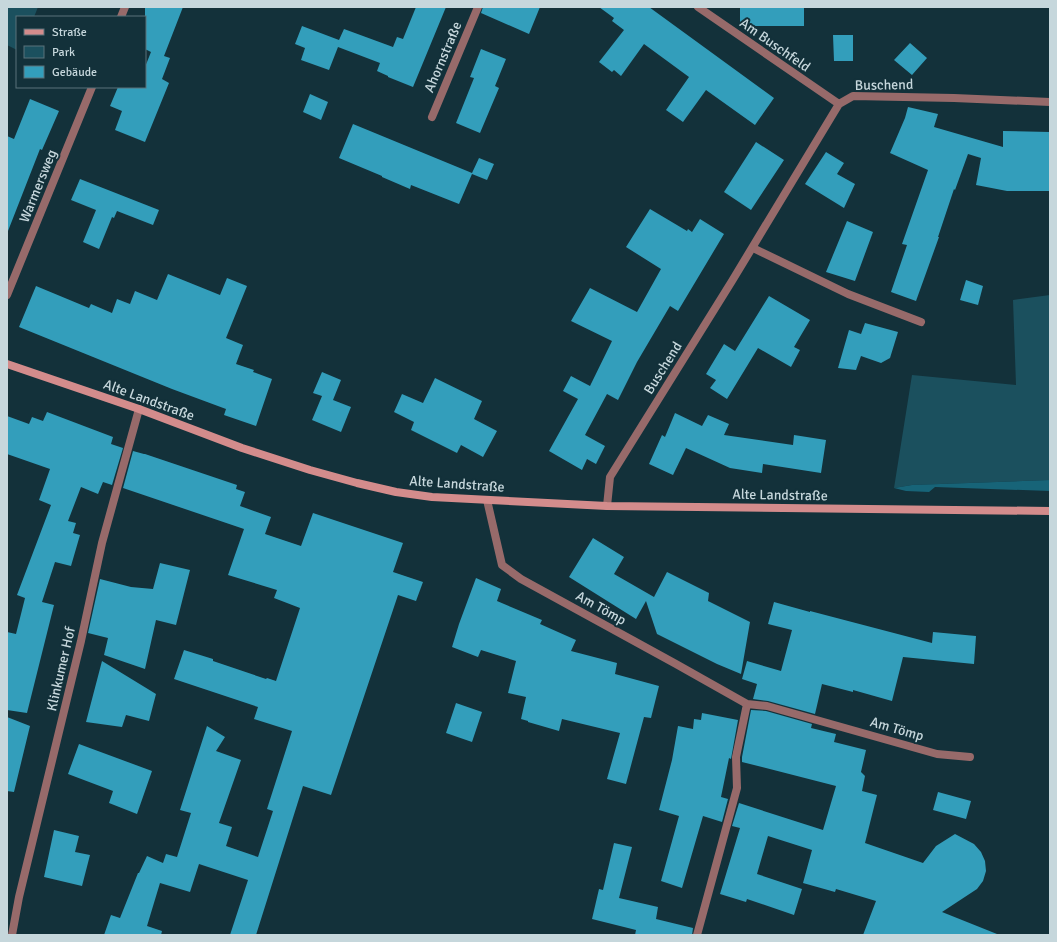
<svg xmlns="http://www.w3.org/2000/svg" width="1057" height="942" viewBox="0 0 1057 942" font-family="Signika,sans-serif">
<style>
.green{fill:#1b505e}
.forest{fill:#176478}
.building{fill:#339ebb}
.lines{fill:none;stroke-linecap:round;stroke-linejoin:round}
.minor{stroke:#976a6a;stroke-width:8}
.secondary{stroke:#d38c8c;stroke-width:8}
.labels{text-anchor:middle;dominant-baseline:central;stroke-width:4;stroke-linejoin:round;paint-order:stroke}
.street-label{font-size:14px;fill:#c6d7dc;stroke:#13313a}
</style>
<rect width="100%" height="100%" fill="#13313a"/>
<path class="green" d="M 7,7 L 38,7 L 34,17 L 17,17 L 17,50 L 7,45 Z
M 1050,295 L 1050,480 L 912,485 L 894,488 L 912,375 L 1016,385 L 1013,300 Z"/>
<path class="forest" d="M 1050,480 L 1050,491 L 935,487 L 929,492 L 906,491 L 894,488 L 912,485 Z"/>
<path class="building" d="M 145,7 L 183,7 L 164,56 L 170,58 L 162,79 L 169,83 L 145,142 L 115,130 L 122,111 L 110,106 L 118,87 L 145,87 L 145,67 L 151,52 L 145,49 Z
M 416,7 L 446,7 L 413,87 L 388,77 L 388,76 L 377,71 L 380,63 L 338,47 L 329,70 L 301,60 L 305,48 L 295,44 L 302,26 L 339,40 L 344,29 L 393,47 L 397,37 L 403,39 Z
M 483,7 L 540,7 L 529,34 L 481,13 Z
M 599,7 L 649,7 L 774,98 L 755,125 L 706,90 L 683,122 L 666,110 L 689,77 L 644,44 L 621,76 L 614,70 L 612,72 L 599,62 L 624,30 L 612,21 L 614,18 Z
M 740,7 L 804,7 L 804,26 L 740,26 Z
M 833,35 L 853,35 L 853,61 L 834,61 Z
M 910,43 L 927,58 L 912,75 L 894,60 Z
M 481,49 L 506,59 L 495,86 L 499,88 L 480,133 L 456,123 L 474,78 L 470,77 Z
M 310,94 L 328,102 L 321,120 L 303,112 Z
M 30,99 L 59,111 L 42,150 L 40,149 L 8,231 L 7,231 L 7,136 L 14,139 Z
M 908,107 L 938,114 L 934,127 L 1003,147 L 1003,131 L 1050,132 L 1050,191 L 1007,191 L 976,185 L 981,158 L 968,154 L 955,190 L 954,189 L 938,237 L 939,237 L 916,301 L 891,292 L 907,245 L 902,244 L 928,170 L 890,153 L 905,118 Z
M 353,124 L 472,173 L 479,158 L 494,164 L 487,180 L 472,174 L 459,204 L 411,185 L 410,189 L 382,177 L 382,176 L 339,158 Z
M 756,142 L 784,160 L 751,210 L 724,192 Z
M 826,152 L 844,163 L 837,174 L 855,184 L 844,208 L 805,184 Z
M 80,179 L 159,210 L 153,225 L 117,211 L 114,218 L 112,217 L 99,249 L 83,242 L 96,210 L 71,200 Z
M 650,209 L 687,231 L 688,229 L 692,232 L 700,219 L 724,234 L 678,311 L 670,306 L 637,362 L 618,400 L 607,394 L 585,435 L 605,446 L 596,464 L 587,459 L 582,470 L 549,451 L 578,399 L 563,391 L 571,376 L 590,386 L 612,341 L 571,321 L 590,288 L 637,312 L 661,269 L 626,247 Z
M 847,221 L 873,232 L 855,281 L 826,272 Z
M 168,274 L 220,295 L 227,278 L 247,286 L 226,338 L 243,345 L 236,364 L 254,370 L 253,372 L 272,379 L 256,426 L 224,415 L 226,409 L 172,389 L 19,327 L 36,286 L 89,308 L 91,304 L 112,313 L 117,299 L 130,304 L 135,291 L 157,300 Z
M 966,280 L 983,286 L 978,305 L 960,300 Z
M 769,296 L 810,320 L 794,347 L 800,350 L 791,367 L 758,348 L 727,399 L 710,388 L 716,380 L 706,374 L 724,344 L 735,351 Z
M 865,323 L 898,332 L 890,358 L 881,363 L 861,356 L 856,370 L 838,368 L 849,330 L 861,334 Z
M 322,372 L 341,380 L 333,400 L 351,407 L 341,432 L 312,420 L 322,396 L 313,393 Z
M 435,378 L 482,401 L 474,419 L 497,431 L 483,457 L 461,445 L 457,453 L 411,430 L 414,422 L 394,412 L 402,394 L 423,403 Z
M 47,412 L 113,437 L 111,444 L 123,448 L 112,485 L 103,482 L 98,494 L 81,487 L 68,521 L 76,523 L 73,533 L 80,535 L 71,566 L 55,562 L 42,602 L 54,605 L 27,713 L 7,710 L 7,632 L 16,634 L 25,598 L 17,595 L 51,505 L 39,500 L 50,469 L 7,454 L 7,416 L 29,424 L 32,417 L 43,421 Z
M 675,413 L 702,426 L 708,415 L 729,424 L 724,435 L 793,445 L 794,435 L 826,440 L 821,473 L 763,464 L 762,473 L 730,468 L 686,448 L 673,475 L 649,464 L 662,435 L 665,437 Z
M 133,451 L 144,454 L 145,454 L 237,485 L 236,489 L 245,492 L 240,506 L 271,517 L 265,534 L 301,546 L 313,513 L 403,543 L 393,572 L 423,582 L 416,601 L 398,595 L 331,795 L 303,786 L 256,935 L 230,935 L 248,880 L 199,864 L 190,892 L 160,883 L 147,926 L 162,931 L 161,935 L 104,935 L 111,915 L 120,918 L 138,873 L 139,873 L 147,856 L 163,863 L 166,854 L 177,857 L 191,813 L 180,810 L 207,726 L 225,737 L 216,751 L 241,760 L 219,823 L 232,827 L 226,846 L 258,857 L 273,811 L 267,809 L 292,731 L 254,719 L 258,707 L 174,679 L 184,650 L 213,659 L 213,661 L 266,679 L 267,678 L 276,681 L 300,608 L 274,598 L 277,590 L 228,575 L 244,529 L 123,488 Z
M 593,538 L 624,557 L 614,574 L 654,597 L 667,572 L 709,593 L 708,601 L 750,622 L 741,674 L 717,664 L 657,634 L 646,601 L 636,619 L 569,577 Z
M 160,563 L 190,570 L 176,625 L 156,620 L 145,669 L 104,655 L 108,638 L 88,633 L 100,579 L 131,587 L 153,589 Z
M 476,578 L 501,589 L 497,601 L 542,620 L 540,624 L 576,640 L 571,651 L 617,663 L 615,674 L 659,686 L 651,718 L 644,717 L 626,784 L 607,779 L 620,733 L 562,719 L 559,731 L 528,722 L 528,721 L 521,719 L 526,697 L 508,693 L 516,661 L 481,650 L 478,657 L 452,647 L 459,624 Z
M 774,602 L 810,612 L 810,611 L 932,643 L 933,632 L 976,636 L 974,664 L 903,657 L 892,701 L 853,690 L 853,692 L 822,684 L 815,714 L 768,701 L 753,699 L 757,684 L 742,679 L 747,661 L 781,671 L 792,630 L 768,624 Z
M 102,661 L 156,694 L 149,721 L 126,715 L 122,727 L 86,722 Z
M 456,703 L 482,712 L 472,742 L 446,733 Z
M 751,710 L 766,711 L 812,724 L 811,728 L 836,734 L 834,742 L 866,750 L 861,772 L 865,776 L 862,791 L 877,795 L 865,843 L 923,863 L 936,846 L 955,834 L 974,844 L 981,852 L 985,861 L 986,871 L 983,881 L 977,889 L 942,912 L 997,934 L 997,935 L 863,935 L 876,901 L 836,889 L 835,892 L 803,883 L 812,850 L 768,836 L 757,874 L 802,889 L 794,915 L 747,899 L 746,902 L 720,894 L 740,828 L 732,826 L 739,803 L 823,830 L 836,786 L 742,762 L 742,757 Z
M 702,713 L 738,720 L 731,759 L 729,758 L 721,797 L 728,799 L 722,822 L 703,816 L 682,888 L 661,881 L 679,816 L 659,810 L 672,760 L 678,726 L 693,729 L 694,719 L 701,720 Z
M 7,717 L 30,726 L 14,792 L 7,791 Z
M 79,744 L 152,771 L 137,814 L 109,803 L 113,791 L 68,774 Z
M 938,792 L 971,801 L 966,819 L 933,810 Z
M 54,830 L 79,836 L 75,852 L 90,855 L 82,886 L 44,877 Z
M 614,843 L 632,847 L 619,898 L 658,907 L 656,919 L 693,928 L 692,935 L 635,935 L 636,930 L 592,919 L 599,889 L 603,890 Z"/>
<g class="lines">
<path class="minor" d="M 698,7 L 839,104
M 121,17 L 125,7
M 432,117 L 478,7
M 753,248 L 848,294 L 921,322
M 7,295 L 92,87
M 487,500 L 502,565 L 521,579 L 676,664 L 747,704 L 736,757 L 737,788 L 697,935
M 607,506 L 610,477 L 732,281 L 839,104 L 853,96 L 954,98 L 1050,102
M 747,704 L 767,706 L 937,754 L 970,757
M 12,935 L 19,897 L 81,641 L 102,543 L 139,409"/>
<path class="secondary" d="M 7,364 L 139,409 L 242,448 L 310,470 L 357,483 L 396,492 L 432,497 L 607,506 L 1050,511"/>
</g>
<g class="labels">
<g class="street-label">
<text transform="translate(775 45) rotate(35)">Am Buschfeld</text>
<text transform="translate(443 57) rotate(-67)">Ahornstraße</text>
<text transform="translate(884 85) rotate(-1)">Buschend</text>
<text transform="translate(38 186) rotate(-68)">Warmersweg</text>
<text transform="translate(663 368) rotate(-58)">Buschend</text>
<text transform="translate(149 400) rotate(20)">Alte Landstraße</text>
<text transform="translate(457 484) rotate(4)">Alte Landstraße</text>
<text transform="translate(780 495) rotate(1)">Alte Landstraße</text>
<text transform="translate(601 608) rotate(29)">Am Tömp</text>
<text transform="translate(61 669) rotate(-77)">Klinkumer Hof</text>
<text transform="translate(897 729) rotate(16)">Am Tömp</text>
</g>
</g>
<rect width="1057" height="942" fill="none" stroke="#c6d7dc" stroke-width="16"/>
<rect x="16" y="16" width="130" height="72" fill="#13313a" stroke="#5b737b"/>
<rect x="24" y="29" width="20" height="6" fill="#d38c8c" stroke="#5b737b"/>
<text x="52" y="36" font-size="12" fill="#c6d7dc">Straße</text>
<rect x="24" y="46" width="20" height="12" fill="#1b505e" stroke="#5b737b"/>
<text x="52" y="56" font-size="12" fill="#c6d7dc">Park</text>
<rect x="24" y="66" width="20" height="12" fill="#339ebb" stroke="#5b737b"/>
<text x="52" y="76" font-size="12" fill="#c6d7dc">Gebäude</text>
</svg>
